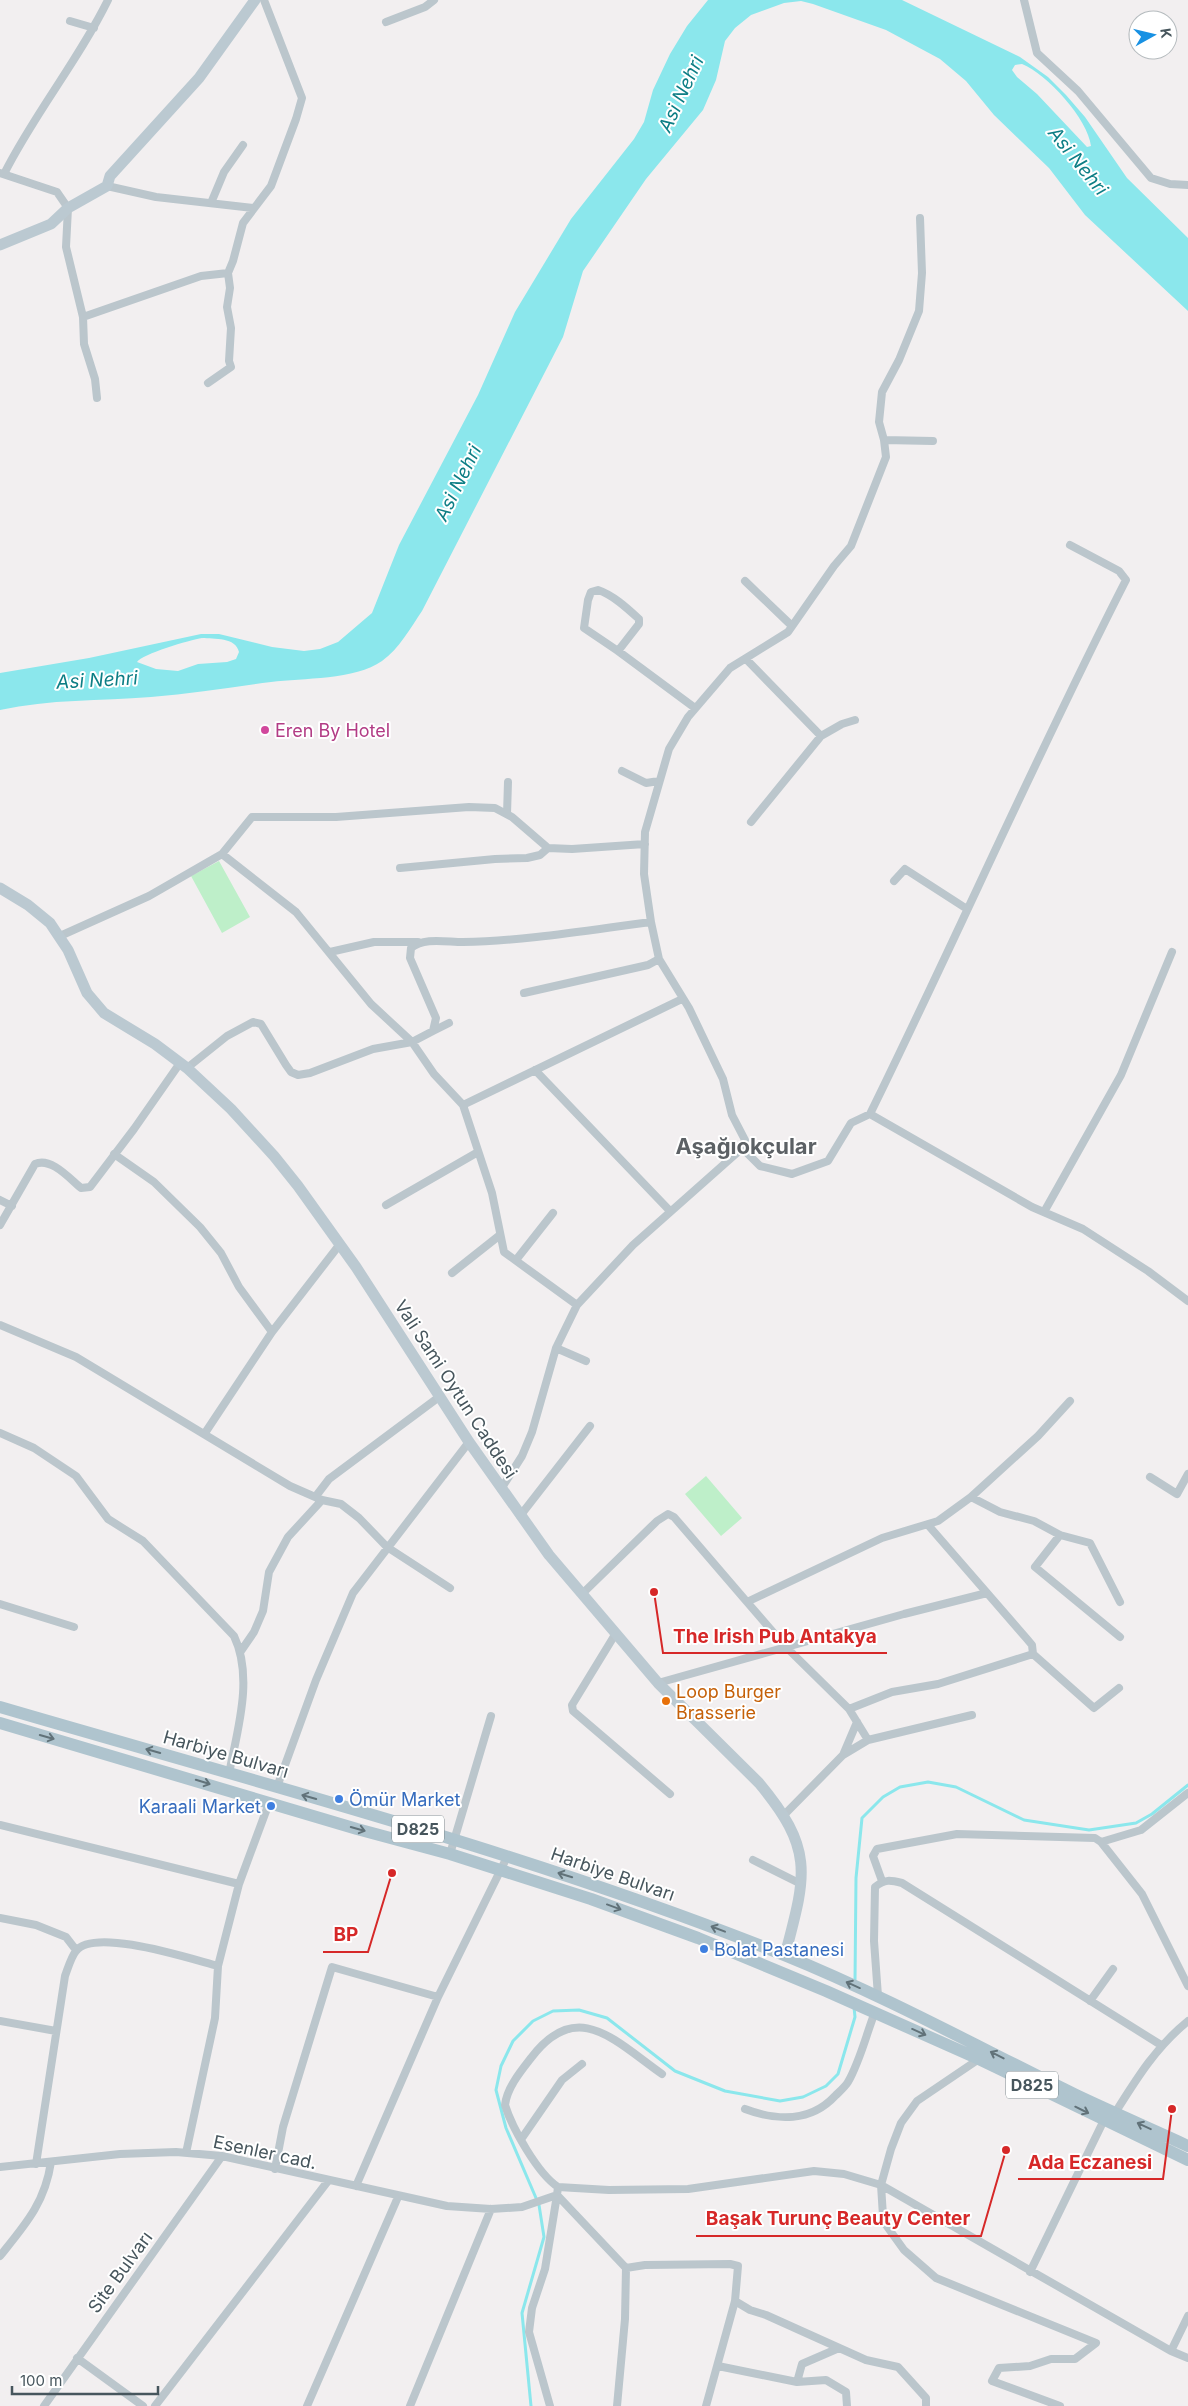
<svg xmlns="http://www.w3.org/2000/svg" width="1188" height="2406" viewBox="0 0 1188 2406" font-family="Inter,sans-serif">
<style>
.green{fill:#beefc9}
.water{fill:#8be7ec;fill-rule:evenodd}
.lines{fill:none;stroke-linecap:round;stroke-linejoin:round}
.stream{stroke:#8be7ec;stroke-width:3}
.street{stroke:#bbc6cc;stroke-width:8}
.secondary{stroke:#bbc9d1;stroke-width:11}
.primary{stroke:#afc4ce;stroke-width:12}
.oneway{stroke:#617279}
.hotel-dot{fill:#d1479c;stroke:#fff;stroke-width:2}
.food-dot{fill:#e8710a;stroke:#fff;stroke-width:2}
.shop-dot{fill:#3f7fe0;stroke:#fff;stroke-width:2}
.labels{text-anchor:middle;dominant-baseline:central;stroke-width:4;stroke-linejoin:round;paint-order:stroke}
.shield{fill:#fff;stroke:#7e898e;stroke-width:1}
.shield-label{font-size:16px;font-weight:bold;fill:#47565d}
.hotel-label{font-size:18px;fill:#b23c85;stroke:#fff;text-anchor:start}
.street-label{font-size:18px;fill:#47565d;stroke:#fff}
.food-label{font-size:18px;fill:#c56008;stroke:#fff;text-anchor:start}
.shop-label{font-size:18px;fill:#366cbe;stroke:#fff;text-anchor:start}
.water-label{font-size:19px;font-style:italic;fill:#0d7e85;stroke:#fff}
.district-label{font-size:22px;font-weight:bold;fill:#5c6165;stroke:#fff}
.leader{fill:none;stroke:#d62828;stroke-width:2}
.callout-dot{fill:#d62828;stroke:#fff;stroke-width:2}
.callout-label{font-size:19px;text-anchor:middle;font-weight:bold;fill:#d62828;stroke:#fff;stroke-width:4;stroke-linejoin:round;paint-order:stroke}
</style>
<rect width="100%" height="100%" fill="#f2eff0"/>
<path class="green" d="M 219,861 L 250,917 L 222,933 L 191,876 Z
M 706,1476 L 742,1518 L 721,1536 L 685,1494 Z"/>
<path class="water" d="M 708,0 L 902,0 L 1020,57 L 1048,77 L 1066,95 L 1085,117 L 1127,178 L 1188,238 L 1188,311 L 1085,215 L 1049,168 L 994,115 L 966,81 L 940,59 L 886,30 L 813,4 L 801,1 L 784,3 L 751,15 L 735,28 L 725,41 L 716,80 L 703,110 L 646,179 L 583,271 L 563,337 L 422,611 C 411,627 399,649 382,661 C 355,680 303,678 271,682 C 231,687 191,694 151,697 C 100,701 50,699 0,710 L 0,673 L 89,658 L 201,634 L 219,634 L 272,647 L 304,651 L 320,649 L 338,642 L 372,613 L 399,545 L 478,395 L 515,312 L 571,219 L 634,139 L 644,122 L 653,90 L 670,54 L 687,26 ZM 1022,64 C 1047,74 1088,119 1091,146 L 1087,147 L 1037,94 L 1017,77 L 1012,70 L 1015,65 ZM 202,638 C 214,639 236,637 239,652 L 236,659 L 227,662 L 198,664 L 178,671 L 156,669 L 137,662 C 142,654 190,640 202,638 Z"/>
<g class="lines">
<path class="stream" d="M 855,1981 L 856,1878 L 862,1818 L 883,1797 L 900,1787 L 928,1782 L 956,1787 L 1024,1820 L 1089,1830 L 1136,1823 L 1152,1814 L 1188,1785
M 531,2406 L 522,2313 L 544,2237 L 539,2205 L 506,2128 L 496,2090 L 501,2066 L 513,2041 L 533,2021 L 553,2011 L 579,2010 L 607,2018 L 675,2071 L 725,2091 L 780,2101 L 803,2097 L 826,2086 L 838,2074 L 855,2017 L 854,2007"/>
<path class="street" d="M 1024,0 L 1037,53 L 1078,91 L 1151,178 L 1170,184 L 1188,185
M 70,21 L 94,28
M 386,22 L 425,7 L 434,0
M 0,173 L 57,192 L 68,208 L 66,247 L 83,317 L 201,276 L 228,273
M 4,174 C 34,114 78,61 108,0
M 107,186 L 156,197 L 253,208
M 211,203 L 224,172 L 243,145
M 83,317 L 84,344 L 95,379 L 97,398
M 208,383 L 231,367 L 229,361 L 231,328 L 227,307 L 230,288 L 228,273 L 233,261 L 243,223 L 271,186 L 296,119 L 302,98 L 264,0
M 884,440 L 933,441
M 745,581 L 792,626
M 598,590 C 613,595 627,608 639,619 L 639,624 L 618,651 L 584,628 L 588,600 L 591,592 Z
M 618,651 L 695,708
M 746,659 L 821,736 L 842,724 L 855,720
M 622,771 L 646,783 L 659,781
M 507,814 L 508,782
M 751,822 L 821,736
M 222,854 L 296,912 L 371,1004 L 412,1042 L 433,1031 L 436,1018 L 410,958 L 411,948 C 424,937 446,942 463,942 C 525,941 589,930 651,922
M 400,868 L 495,859 L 527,858 L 540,855 L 548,848
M 894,881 L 905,869 L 967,909
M 60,936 L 149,896 L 222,854 L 252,817 L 336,817 L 469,807 L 495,808 L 512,817 L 548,848 L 572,849 L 645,844
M 330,952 L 374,942 L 418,942
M 524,993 L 648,965 L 659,959
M 433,1031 L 449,1023
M 187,1068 L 227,1036 L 253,1022 L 261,1024 L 286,1065 L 291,1072 L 298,1075 L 310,1073 L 373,1049 L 412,1042 L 434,1074 L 463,1105 L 492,1193 L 504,1252 L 577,1305
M 535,1070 L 670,1211
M 463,1105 L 682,999
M 870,1114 C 957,937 1036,756 1126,580 L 1119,571 L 1070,545
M 741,1147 L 760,1166 L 792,1174 L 828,1161 L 851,1123 L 870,1114 L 1032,1207 L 1083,1229 L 1148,1271 L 1188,1301
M 114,1154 L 154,1182 L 200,1227 L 221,1253 L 239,1287 L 272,1332
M 0,1200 L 12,1206
M 386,1205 L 478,1152
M 1044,1212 L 1121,1075 L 1172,952
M 0,1225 L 35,1164 C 51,1157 69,1178 81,1188 L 90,1187 L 134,1129 L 180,1063
M 516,1260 L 553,1213
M 452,1273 L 500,1235
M 0,1325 L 76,1357 L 290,1486 L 322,1500 L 341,1504 L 359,1518 L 387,1547 L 450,1588
M 556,1348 L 586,1361
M 0,1433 L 34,1448 L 76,1476 L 108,1519 L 143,1541 L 234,1636 C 254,1678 237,1731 229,1774
M 205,1433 L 272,1332 L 340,1244
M 1150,1477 L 1177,1494 L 1188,1474
M 501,1489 L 522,1456 L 532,1432 L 556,1348 L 577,1305 L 633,1245 L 739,1151 L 745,1140 L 732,1115 L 723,1079 L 689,1008 L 659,959 L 651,922 L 644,874 L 645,832 L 669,749 L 688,717 L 730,668 L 788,632 L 834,566 L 851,546 L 886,457 L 884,440 L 879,422 L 882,392 L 899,360 L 919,311 L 922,273 L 920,218
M 316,1496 L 329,1479 L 439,1397
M 971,1497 L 1038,1436 L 1070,1401
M 520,1516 L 590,1426
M 1060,1535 L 1035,1567 L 1120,1637
M 582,1594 L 657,1521 L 668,1514 L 674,1517 L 747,1602 L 882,1538 L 938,1521 L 971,1497 L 1000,1512 L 1034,1521 L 1060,1535 L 1090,1543 L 1120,1602
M 747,1602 L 786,1647 L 849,1709 L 868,1740 L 843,1755 L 784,1815
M 0,1604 L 74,1627
M 616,1633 L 572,1705 L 573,1711 L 670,1794
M 241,1651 L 254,1632 L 263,1611 L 269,1572 L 288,1537 L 322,1500
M 1033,1654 L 1094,1708 L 1119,1688
M 658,1683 L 904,1614 L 987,1593
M 849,1709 L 892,1692 L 938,1684 L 1033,1654 L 1032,1645 L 1027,1639 L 928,1525
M 868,1740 L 972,1715
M 843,1755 L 857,1722
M 277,1787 L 316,1680 L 353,1593 L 469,1442
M 0,1825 L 239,1884
M 1101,1842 L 1141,1830 L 1188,1793
M 450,1854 L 491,1716
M 753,1860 L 801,1884
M 882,1881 L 873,1856 L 877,1849 L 957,1834 L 1095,1838 L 1101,1842 L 1142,1894 L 1188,1986
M 0,1918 L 36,1925 L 66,1937 L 76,1950
M 878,1996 L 874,1941 L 875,1887 C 885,1879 890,1880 902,1883 L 1161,2045
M 1090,2001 L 1113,1969
M 0,2021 L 56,2031
M 745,2109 C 777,2121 811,2122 835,2096 C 839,2092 845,2087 848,2082 C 860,2061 866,2035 875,2012
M 1115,2113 C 1137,2078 1156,2047 1188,2021
M 522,2138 L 562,2080 L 582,2064
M 186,2153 L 215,2018 L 218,1966 L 239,1884 L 269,1803
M 36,2164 L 65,1976 C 68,1968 71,1957 76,1951 C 94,1927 191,1959 218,1966
M 0,2167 L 120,2154 L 176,2152 L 222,2156 L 447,2206 L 491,2209 L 522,2207 L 557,2195 L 558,2187 L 609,2190 L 688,2189 L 814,2171 L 844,2174 L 881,2185 L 891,2149 L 901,2123 L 917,2101 L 979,2059
M 275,2169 L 283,2127 L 332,1967 L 438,1997
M 881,2185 L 883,2216 L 886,2225 L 904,2250 L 936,2278 L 1096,2343 L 1075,2359 L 1051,2359 L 1030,2366 L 999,2368 L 992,2381 L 1060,2406
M 881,2185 L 1171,2351 L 1188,2316
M 356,2186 L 438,1997 L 507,1857
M 558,2187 C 538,2174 512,2128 505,2105 C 507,2088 520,2072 531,2058 C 577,1997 615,2041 662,2074
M 0,2256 C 25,2225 45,2203 51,2162
M 626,2268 L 645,2265 L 730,2264 L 738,2266 L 735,2301 L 706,2406
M 1030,2272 L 1104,2120
M 735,2301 L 750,2310 L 766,2315 L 866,2360 L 898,2367 L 926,2398 L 926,2406
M 1171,2351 L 1188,2358
M 77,2358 L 143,2406
M 718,2366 L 797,2382 L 826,2380 L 846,2392 L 847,2406
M 797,2382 L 802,2364 L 839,2348
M 44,2406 L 222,2156
M 155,2406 L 328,2181
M 307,2406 L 398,2197
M 410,2406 L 491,2209
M 550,2406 L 529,2332 L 532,2308 L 545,2269 L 557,2195 L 626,2268 L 625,2319 L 617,2406"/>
<path class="secondary" d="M 0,245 L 51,224 L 68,208 L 107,186 L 110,176 L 199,78 L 255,0
M 0,888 L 28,905 L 50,923 L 68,950 L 87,993 L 104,1013 L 155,1044 L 187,1068 L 231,1109 L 274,1156 L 298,1186 L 356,1267 L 469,1442 L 549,1555 L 658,1683 L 759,1783 C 815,1850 806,1875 785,1955"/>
<path class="primary" d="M 0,1707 C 263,1784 530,1853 784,1955 C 885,1996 980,2048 1078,2096 C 1114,2113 1151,2129 1188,2146
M 0,1723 L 357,1829 L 450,1854 L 591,1899 L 698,1938 L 826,1991 L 979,2059 L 1188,2160"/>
</g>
<defs><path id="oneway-shaft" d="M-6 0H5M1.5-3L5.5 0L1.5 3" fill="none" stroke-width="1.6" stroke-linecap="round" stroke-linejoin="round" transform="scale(1.25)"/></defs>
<g class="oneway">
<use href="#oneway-shaft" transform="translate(47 1737) rotate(16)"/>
<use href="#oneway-shaft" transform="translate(153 1751) rotate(-164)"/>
<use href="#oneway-shaft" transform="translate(203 1782) rotate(17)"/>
<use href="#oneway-shaft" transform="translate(309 1797) rotate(-164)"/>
<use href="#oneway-shaft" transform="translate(358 1829) rotate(16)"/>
<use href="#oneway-shaft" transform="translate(565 1875) rotate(-163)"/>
<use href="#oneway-shaft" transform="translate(614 1907) rotate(20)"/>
<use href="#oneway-shaft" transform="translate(718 1929) rotate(-159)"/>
<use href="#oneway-shaft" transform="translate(853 1985) rotate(-156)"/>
<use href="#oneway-shaft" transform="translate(919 2032) rotate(24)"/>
<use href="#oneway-shaft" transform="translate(997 2055) rotate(-153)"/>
<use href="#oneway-shaft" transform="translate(1082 2110) rotate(26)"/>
<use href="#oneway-shaft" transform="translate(1144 2126) rotate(-155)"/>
</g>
<circle class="hotel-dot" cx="265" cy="730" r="5"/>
<circle class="food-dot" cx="666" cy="1701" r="5"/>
<g class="shop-dot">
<circle cx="339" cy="1799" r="5"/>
<circle cx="271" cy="1806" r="5"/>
<circle cx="704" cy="1949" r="5"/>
</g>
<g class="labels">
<g class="shield">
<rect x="392" y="1815.5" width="52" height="27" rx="4"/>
<rect x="1006" y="2071.5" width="52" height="27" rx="4"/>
</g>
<g class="shield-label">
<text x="418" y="1829">D825</text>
<text x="1032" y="2085">D825</text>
</g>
<g class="hotel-label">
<text x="275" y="730">Eren By Hotel</text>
</g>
<g class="street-label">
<text transform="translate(456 1389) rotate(57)">Vali Sami Oytun Caddesi</text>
<text transform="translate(226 1754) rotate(16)">Harbiye Bulvarı</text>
<text transform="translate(613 1874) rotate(19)">Harbiye Bulvarı</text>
<text transform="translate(265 2152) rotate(12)">Esenler cad.</text>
<text transform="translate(120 2272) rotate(-54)">Site Bulvarı</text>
</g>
<g class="food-label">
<text x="676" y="1691">Loop Burger<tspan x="676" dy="21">Brasserie</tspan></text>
</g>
<g class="shop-label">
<text x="349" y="1799">Ömür Market</text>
<text x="261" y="1806" text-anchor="end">Karaali Market</text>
<text x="714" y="1949">Bolat Pastanesi</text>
</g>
<g class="water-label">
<text transform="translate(681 94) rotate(-65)">Asi Nehri</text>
<text transform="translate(1078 161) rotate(51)">Asi Nehri</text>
<text transform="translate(458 483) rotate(-64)">Asi Nehri</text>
<text transform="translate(97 680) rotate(-3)">Asi Nehri</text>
</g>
<g class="district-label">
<text x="746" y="1146">Aşağıokçular</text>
</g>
</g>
<path class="leader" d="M654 1592L663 1653H887M392 1873L368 1952H323M1172 2109L1163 2179H1018M1006 2150L981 2236H696"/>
<g class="callout-dot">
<circle cx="654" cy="1592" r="5"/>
<circle cx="392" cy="1873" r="5"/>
<circle cx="1172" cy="2109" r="5"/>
<circle cx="1006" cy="2150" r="5"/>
</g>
<g class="callout-label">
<text x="775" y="1643">The Irish Pub Antakya</text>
<text x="346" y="1941">BP</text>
<text x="1090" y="2169">Ada Eczanesi</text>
<text x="838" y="2225">Başak Turunç Beauty Center</text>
</g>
<g transform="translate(1153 35) rotate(82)"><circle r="24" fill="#ffffff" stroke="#b5bbbe"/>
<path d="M0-4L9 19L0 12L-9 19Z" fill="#1891e3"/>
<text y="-8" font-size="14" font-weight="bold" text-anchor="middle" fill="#47565d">K</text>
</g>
<path d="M12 2386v8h146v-8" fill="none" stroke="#47565d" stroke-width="2.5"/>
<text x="20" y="2386" font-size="15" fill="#47565d" stroke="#ffffff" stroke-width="4" paint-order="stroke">100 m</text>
</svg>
